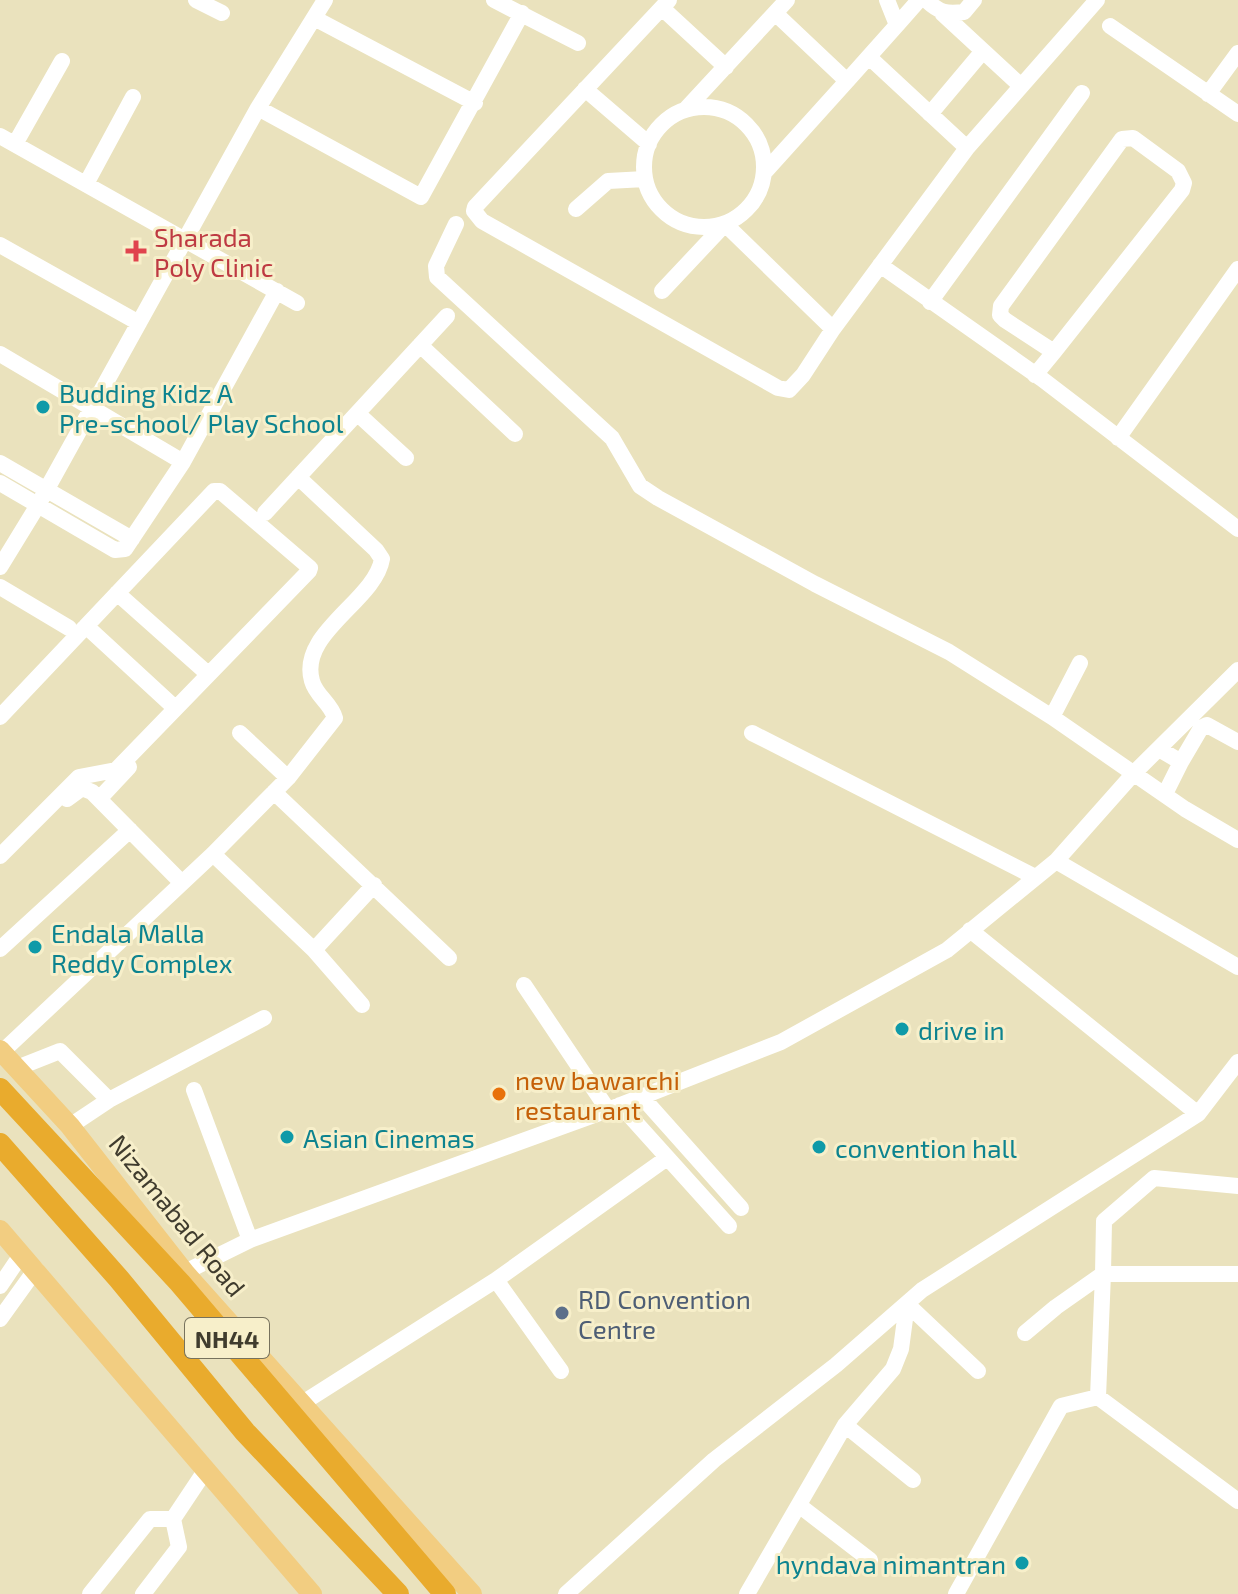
<svg xmlns="http://www.w3.org/2000/svg" width="1238" height="1594" viewBox="0 0 1238 1594" font-family="'Exo 2',sans-serif">
<style>
.lines{fill:none;stroke-linecap:round;stroke-linejoin:round}
.minor{stroke:#fff;stroke-width:16}
.major{stroke:#f2cd81;stroke-width:20}
.highway{stroke:#e9ab2d;stroke-width:22}
.health-dot{fill:#e0444e;stroke:#f7efca;stroke-width:3}
.culture-dot{fill:#0f9aa8;stroke:#f7efca;stroke-width:3}
.food-dot{fill:#e8710a;stroke:#f7efca;stroke-width:3}
.service-dot{fill:#5c6f8a;stroke:#f7efca;stroke-width:3}
.labels{text-anchor:middle;dominant-baseline:central;stroke-width:6;stroke-linejoin:round;paint-order:stroke}
.shield{fill:#f7efca;stroke:#77725d;stroke-width:2}
.shield-label{font-size:24px;font-weight:bold;fill:#403c2e}
.health-label{font-size:26px;fill:#be3a42;stroke:#f7efca;text-anchor:start}
.culture-label{font-size:26px;fill:#0d838f;stroke:#f7efca;text-anchor:start}
.food-label{font-size:26px;fill:#c56008;stroke:#f7efca;text-anchor:start}
.street-label{font-size:26px;fill:#403c2e;stroke:#f7efca}
.service-label{font-size:26px;fill:#4e5e75;stroke:#f7efca;text-anchor:start}
</style>
<rect width="100%" height="100%" fill="#eae2bd"/>
<g class="lines">
<path class="minor" d="M 196,0 L 222,13
M 494,0 L 578,43
M 669,0 L 475,207 L 474,211 L 482,221 L 778,388 L 789,390 L 803,375 L 833,329 L 967,148 L 1097,0
M 926,0 C 940,13 946,14 964,12 L 974,0
M 662,8 L 726,67
M 942,13 L 1020,85
M 314,18 L 475,103
M 897,25 L 919,0
M 1110,26 L 1238,114
M 869,57 L 967,148
M 847,81 L 897,25 L 887,0
M 585,89 L 649,144
M 1208,94 L 1238,53
M644 167a60 60 0 1 1 120 0a60 60 0 1 1-120 0Z
M 258,108 L 421,197 L 522,13
M 686,109 L 775,13
M 930,114 L 983,51
M 0,136 L 297,303
M 15,144 L 62,61
M 764,173 L 847,81 L 775,13 L 787,0
M 86,184 L 133,97
M 576,209 L 608,181 L 645,179
M 456,224 L 436,266 L 437,277 L 612,438 L 640,486 L 658,498 L 815,584 L 949,652 L 1052,717 L 1185,809 L 1238,840
M 0,245 L 139,323
M 880,265 L 1042,379 L 1238,529
M 662,291 L 725,224 L 833,329
M 930,302 L 1082,93
M 420,345 L 515,434
M 0,354 L 183,462
M 1035,375 L 1054,352 L 1182,190 L 1184,183 L 1178,171 L 1133,138 L 1122,139 L 1001,306 L 1000,315 L 1005,320 L 1054,352
M 358,414 L 406,458
M 1118,438 L 1238,269
M 0,463 L 132,539
M 0,483 L 115,550 L 125,549 L 183,462 L 277,291
M 265,513 L 447,316
M 0,567 L 38,505 L 258,108 L 325,0
M 0,587 L 69,628
M 117,593 L 208,674
M 86,626 L 175,708
M 0,717 L 214,491 L 220,491 L 310,568 L 309,571 L 116,770 L 79,777 L 0,856
M 1052,717 L 1080,663
M 240,733 L 288,778
M 752,733 L 1035,877
M 1159,749 L 1181,762 L 1201,728 L 1207,725 L 1238,742
M 274,792 L 449,958
M 1165,794 L 1181,762
M 100,798 L 129,767
M 67,799 L 82,788 L 92,792 L 182,883
M 213,854 L 314,950 L 362,1005
M 1056,861 L 1238,967
M 970,930 L 1198,1114 L 1238,1062
M 0,949 L 130,830
M 314,950 L 374,885
M 524,985 L 608,1110
M 2,1052 L 213,854 L 288,778 L 335,718 C 331,703 316,696 312,681 C 298,633 375,601 382,559 L 376,550 L 298,477
M 17,1068 L 60,1051 L 109,1100
M 194,1090 L 250,1240
M 642,1097 L 741,1208
M 620,1105 L 729,1226
M 70,1126 L 109,1100 L 264,1018
M 1238,1186 L 1154,1178 L 1104,1221 L 1103,1274 L 1238,1274
M 177,1276 L 250,1240 L 608,1110 L 781,1042 L 947,950 L 1056,861 L 1135,772 L 1238,670
M 496,1280 L 561,1371
M 0,1286 L 21,1255
M 907,1304 L 978,1371
M 0,1319 L 36,1269
M 1025,1333 L 1056,1307 L 1103,1274
M 1098,1397 L 1238,1501
M 301,1404 L 496,1280 L 667,1158
M 845,1425 L 913,1480
M 800,1506 L 870,1560
M 90,1594 L 150,1519 L 173,1519
M 143,1594 L 179,1547 L 173,1519 L 205,1471
M 566,1594 L 714,1460 L 836,1365 L 922,1290 L 1198,1114
M 747,1594 L 845,1425 L 893,1369 L 901,1349 L 907,1304
M 956,1594 L 1061,1406 L 1098,1397 L 1103,1274"/>
<path class="major" d="M 0,1050 L 70,1126 L 185,1273 L 472,1594
M 0,1230 L 312,1594"/>
<path class="highway" d="M 0,1089 L 180,1283 L 445,1594
M 0,1144 L 119,1279 L 245,1432 L 398,1594"/>
</g>
<path class="health-dot" d="M132 239h8v8h8v8h-8v8h-8v-8h-8v-8h8z"/>
<g class="culture-dot">
<circle cx="43" cy="407" r="8"/>
<circle cx="35" cy="947" r="8"/>
<circle cx="902" cy="1029" r="8"/>
<circle cx="287" cy="1137" r="8"/>
<circle cx="819" cy="1147" r="8"/>
<circle cx="1022" cy="1563" r="8"/>
</g>
<circle class="food-dot" cx="499" cy="1094" r="8"/>
<circle class="service-dot" cx="562" cy="1313" r="8"/>
<g class="labels">
<rect class="shield" x="185" y="1318" width="84" height="40" rx="6"/>
<g class="shield-label">
<text x="227" y="1338">NH44</text>
</g>
<g class="health-label">
<text x="154" y="236">Sharada<tspan x="154" dy="30">Poly Clinic</tspan></text>
</g>
<g class="culture-label">
<text x="59" y="392">Budding Kidz A<tspan x="59" dy="30">Pre-school/ Play School</tspan></text>
<text x="51" y="932">Endala Malla<tspan x="51" dy="30">Reddy Complex</tspan></text>
<text x="918" y="1029">drive in</text>
<text x="303" y="1137">Asian Cinemas</text>
<text x="835" y="1147">convention hall</text>
<text x="1006" y="1563" text-anchor="end">hyndava nimantran</text>
</g>
<g class="food-label">
<text x="515" y="1079">new bawarchi<tspan x="515" dy="30">restaurant</tspan></text>
</g>
<g class="street-label">
<text transform="translate(178 1215) rotate(51)">Nizamabad Road</text>
</g>
<g class="service-label">
<text x="578" y="1298">RD Convention<tspan x="578" dy="30">Centre</tspan></text>
</g>
</g>
</svg>
